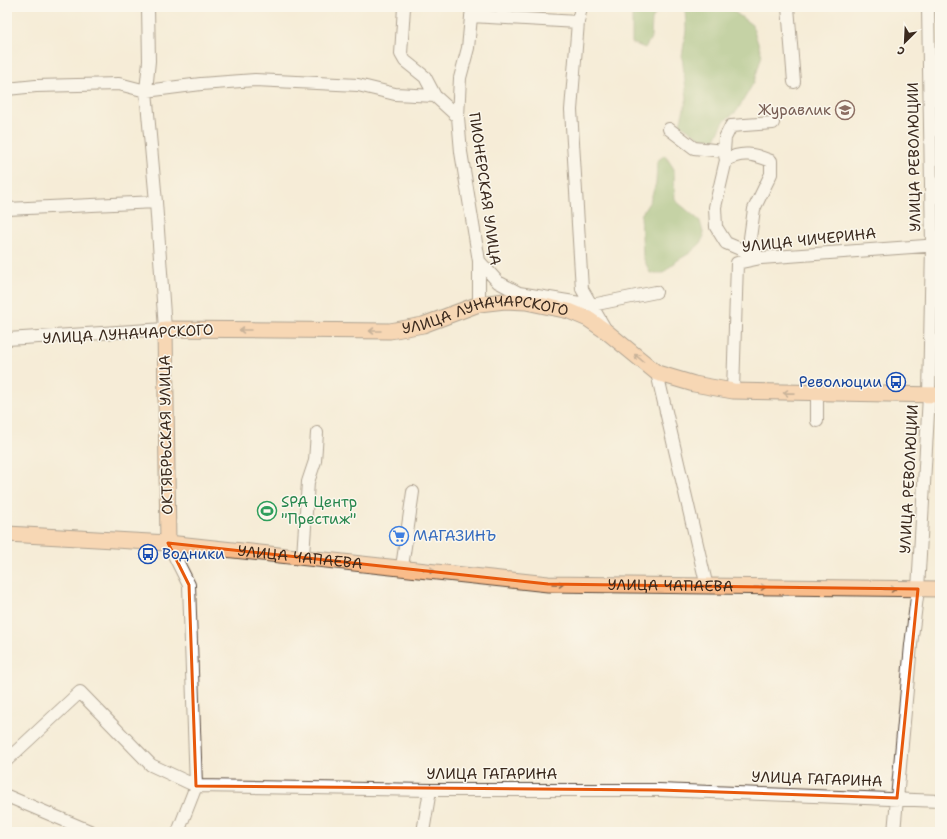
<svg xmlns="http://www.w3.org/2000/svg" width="947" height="839" viewBox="0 0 947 839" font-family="'Shantell Sans',sans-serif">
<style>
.forest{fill:#89b168;stroke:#626e43}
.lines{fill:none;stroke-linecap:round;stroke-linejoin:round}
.minor-casing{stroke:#57473a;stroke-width:14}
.major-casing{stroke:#57473a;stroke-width:17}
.minor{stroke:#fff;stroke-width:12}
.major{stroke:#f9bc8a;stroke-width:15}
.oneway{stroke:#906c4f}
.marked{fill:none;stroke:#e8590c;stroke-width:3;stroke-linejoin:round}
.labels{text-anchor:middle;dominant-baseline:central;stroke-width:3;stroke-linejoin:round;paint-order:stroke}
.education-label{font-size:15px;fill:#785e54;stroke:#fbf7ec;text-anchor:end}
.street-label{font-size:15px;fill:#3b2a1e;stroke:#fbf7ec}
.transit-label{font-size:15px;fill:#164399;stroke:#fbf7ec;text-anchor:end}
.leisure-label{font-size:15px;fill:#27864d;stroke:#fbf7ec;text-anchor:start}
.shop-label{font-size:15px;fill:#366cbe;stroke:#fbf7ec;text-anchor:start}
</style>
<rect width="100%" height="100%" fill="#fbf7ec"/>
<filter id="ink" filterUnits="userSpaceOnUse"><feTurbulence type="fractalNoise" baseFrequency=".025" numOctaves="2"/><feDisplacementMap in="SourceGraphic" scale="8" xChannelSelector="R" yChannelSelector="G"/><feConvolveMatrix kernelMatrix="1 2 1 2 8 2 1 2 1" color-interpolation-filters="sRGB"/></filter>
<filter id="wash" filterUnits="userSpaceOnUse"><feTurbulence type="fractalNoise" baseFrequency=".012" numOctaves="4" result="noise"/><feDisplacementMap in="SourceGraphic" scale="16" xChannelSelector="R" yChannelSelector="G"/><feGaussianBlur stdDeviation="0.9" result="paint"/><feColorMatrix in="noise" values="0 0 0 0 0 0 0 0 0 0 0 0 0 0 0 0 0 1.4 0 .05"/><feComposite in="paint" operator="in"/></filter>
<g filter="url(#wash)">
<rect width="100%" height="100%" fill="#f6ecd7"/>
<path class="forest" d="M 632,7 L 659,7 L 652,20 L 651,38 L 645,48 L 632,43 Z
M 685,7 L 728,7 L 752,25 L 762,55 L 754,82 L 737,111 L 724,121 L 715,139 L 701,138 L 680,124 L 687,98 L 682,57 L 686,30 Z
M 665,155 L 674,169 L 675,200 L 700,221 L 704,236 L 700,244 L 690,253 L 678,260 L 663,273 L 650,273 L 643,257 L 641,215 L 650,201 L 656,183 L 657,161 Z"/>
</g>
<g filter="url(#ink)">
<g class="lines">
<g class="minor-casing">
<path id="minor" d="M 404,7 L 401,54 L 405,61 L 425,77 L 435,96 L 458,117
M 472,7 L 468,48 L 460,78 L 458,117 L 461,152 L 479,261 L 479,304
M 581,7 L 578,22 L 571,110 L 582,289 L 607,332
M 788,7 L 794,82
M 471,16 L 578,22
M 7,89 L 36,86 L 119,84 L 146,91 L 201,84 L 255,80 L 358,85 L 395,94 L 435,96
M 669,129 L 694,148 L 724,151
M 726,160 C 742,151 754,154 771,161 L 771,174 L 754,209 L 750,238 L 752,251 L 760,258
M 7,209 L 156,202
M 761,258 L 726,243 L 716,227 L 715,207 L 726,160 L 724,151 L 725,138 L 731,126 L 773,123
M 479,261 L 498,282 L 519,293 L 592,305 L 656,292
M 7,339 L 165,329 L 156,202 L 146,91 L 149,61 L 148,7
M 657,373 L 707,587
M 733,391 L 737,263 L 761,258 L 939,245
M 817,421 L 817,393
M 168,543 L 189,585 L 196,786 L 178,832
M 303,556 L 308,482 L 315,461 L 317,433
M 402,567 L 413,492
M 7,760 L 80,692 L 151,765 L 196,786 L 430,790 L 659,790 L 940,801
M 7,796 L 92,832
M 423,832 L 430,790
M 894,832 L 911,645 L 918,589 L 929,396 L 932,245 L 928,7"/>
</g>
<g class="major-casing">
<g id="major">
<path id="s1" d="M 7,534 L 168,543 L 548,584 L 940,589"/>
<path id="s2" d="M 168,543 L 165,329 L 390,331 L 423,325 L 479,304 L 505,301 L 526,302 L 569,311 L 588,319 L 607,332 L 657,373 L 694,384 L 733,391 L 940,395"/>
</g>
</g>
<use href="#minor" class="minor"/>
<use href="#major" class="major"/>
</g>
<defs><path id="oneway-shaft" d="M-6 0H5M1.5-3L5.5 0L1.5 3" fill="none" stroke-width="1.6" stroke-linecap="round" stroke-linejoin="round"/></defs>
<g class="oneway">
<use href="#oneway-shaft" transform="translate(245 330) rotate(-180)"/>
<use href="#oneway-shaft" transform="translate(375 331) rotate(-180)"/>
<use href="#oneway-shaft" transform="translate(639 358) rotate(-140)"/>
<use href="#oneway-shaft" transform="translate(789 393) rotate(-179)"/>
<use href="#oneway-shaft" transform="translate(429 570) rotate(6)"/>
<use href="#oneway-shaft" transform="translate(558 584) rotate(1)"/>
<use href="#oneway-shaft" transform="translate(760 587) rotate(1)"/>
<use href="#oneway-shaft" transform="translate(890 589) rotate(1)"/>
</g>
</g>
<path d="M0 0H947V839H0ZM 168,543 L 548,584 L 918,589 L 897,798 L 659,790 L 196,786 L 189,585 Z" fill="#f6ecd7" fill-opacity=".55" fill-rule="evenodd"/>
<path class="marked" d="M 168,543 L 548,584 L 918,589 L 897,798 L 659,790 L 196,786 L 189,585 Z"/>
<defs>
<g id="school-ring" transform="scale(1)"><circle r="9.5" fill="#fbf7ec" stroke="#8d6e63" stroke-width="1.5"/><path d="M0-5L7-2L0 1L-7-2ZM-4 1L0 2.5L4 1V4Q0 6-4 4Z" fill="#8d6e63"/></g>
<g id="bus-ring" transform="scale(1)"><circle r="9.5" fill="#fbf7ec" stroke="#1a4fb4" stroke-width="1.5"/><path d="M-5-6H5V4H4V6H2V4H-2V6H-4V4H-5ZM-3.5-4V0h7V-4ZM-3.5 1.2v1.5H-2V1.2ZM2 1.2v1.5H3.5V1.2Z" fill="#1a4fb4"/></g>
<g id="stadium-ring" transform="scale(1)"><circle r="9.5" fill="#fbf7ec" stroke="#2e9e5b" stroke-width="1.5"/><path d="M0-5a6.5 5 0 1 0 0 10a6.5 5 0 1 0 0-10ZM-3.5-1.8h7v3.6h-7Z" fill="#2e9e5b"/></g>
<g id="supermarket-ring" transform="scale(1)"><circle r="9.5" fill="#fbf7ec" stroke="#3f7fe0" stroke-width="1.5"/><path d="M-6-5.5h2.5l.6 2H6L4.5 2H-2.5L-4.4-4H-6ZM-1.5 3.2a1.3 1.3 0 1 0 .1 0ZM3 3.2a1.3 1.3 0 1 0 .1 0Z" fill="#3f7fe0"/></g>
</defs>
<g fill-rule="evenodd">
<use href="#school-ring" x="845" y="110"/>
<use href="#bus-ring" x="896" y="382"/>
<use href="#stadium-ring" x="267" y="511"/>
<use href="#supermarket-ring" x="399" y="536"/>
<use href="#bus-ring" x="148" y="554"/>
</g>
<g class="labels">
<g class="education-label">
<text x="831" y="110">Журавлик</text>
</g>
<g class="street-label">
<text transform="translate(914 157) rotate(-91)">УЛИЦА РЕВОЛЮЦИИ</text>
<text transform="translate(485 189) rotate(82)">ПИОНЕРСКАЯ УЛИЦА</text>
<text transform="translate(809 240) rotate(-6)">УЛИЦА ЧИЧЕРИНА</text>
<text stroke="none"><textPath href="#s2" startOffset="537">УЛИЦА ЛУНАЧАРСКОГО</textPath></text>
<text transform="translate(128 334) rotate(-3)">УЛИЦА ЛУНАЧАРСКОГО</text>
<text transform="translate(166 435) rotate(-91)">ОКТЯБРЬСКАЯ УЛИЦА</text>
<text transform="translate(909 479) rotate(-87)">УЛИЦА РЕВОЛЮЦИИ</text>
<text stroke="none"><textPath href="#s1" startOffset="294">УЛИЦА ЧАПАЕВА</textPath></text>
<text stroke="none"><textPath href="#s1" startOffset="666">УЛИЦА ЧАПАЕВА</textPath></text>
<text x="492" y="774">УЛИЦА ГАГАРИНА</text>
<text transform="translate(817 779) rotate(2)">УЛИЦА ГАГАРИНА</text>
</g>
<g class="transit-label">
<text x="882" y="382">Революции</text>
<text x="162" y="554" text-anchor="start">Водники</text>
</g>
<g class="leisure-label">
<text x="281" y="502">SPA Центр<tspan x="281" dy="17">"Престиж"</tspan></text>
</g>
<g class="shop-label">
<text x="413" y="536">МАГАЗИНЪ</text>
</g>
</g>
<rect width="947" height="839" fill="none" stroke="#fbf7ec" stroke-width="24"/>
<g transform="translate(905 42) rotate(204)" stroke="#fbf7ec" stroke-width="3" paint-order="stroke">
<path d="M0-3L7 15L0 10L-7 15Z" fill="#3b2a1e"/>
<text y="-6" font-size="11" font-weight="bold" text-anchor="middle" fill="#3b2a1e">С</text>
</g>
</svg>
